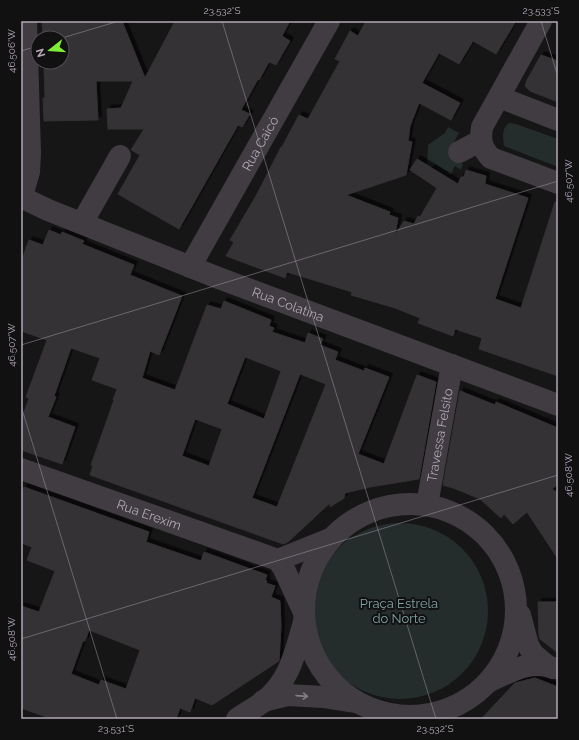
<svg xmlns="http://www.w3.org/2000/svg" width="579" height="740" viewBox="0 0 579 740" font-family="Raleway,sans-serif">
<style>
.green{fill:#242c2c}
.building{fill:#363336;stroke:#333033;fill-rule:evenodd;filter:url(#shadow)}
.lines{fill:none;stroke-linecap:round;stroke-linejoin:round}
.minor{stroke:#403c41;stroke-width:22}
.oneway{stroke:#847d88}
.ticks{fill:none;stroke:#b2a8b7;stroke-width:1;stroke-opacity:0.45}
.labels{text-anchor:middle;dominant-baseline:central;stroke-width:4;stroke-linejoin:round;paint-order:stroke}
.street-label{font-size:13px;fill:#b2a8b7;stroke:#121112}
.park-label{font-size:13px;fill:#7fa2a2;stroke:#121112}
.neatline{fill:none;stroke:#b2a8b7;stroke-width:1.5}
.ticks-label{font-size:10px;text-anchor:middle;fill:#b2a8b7}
</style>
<defs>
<filter id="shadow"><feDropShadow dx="3.5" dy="-3.5" stdDeviation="0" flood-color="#0009"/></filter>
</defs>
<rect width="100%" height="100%" fill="#171617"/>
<path class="green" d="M 509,123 L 516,124 L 558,139 L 558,167 L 504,146 C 503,138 501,129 509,123 Z
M 448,127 L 459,133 L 451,147 L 455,160 L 463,164 L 461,170 L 455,166 L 451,174 L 448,174 L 449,173 L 435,164 L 432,168 L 427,167 L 428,145 L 445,133 Z
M312 611a88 88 0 1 1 176 0a88 88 0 1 1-176 0Z"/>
<path class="building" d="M 42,21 L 122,21 L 145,78 L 175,21 L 290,21 L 282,36 L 290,41 L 276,65 L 269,62 L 259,80 L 258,79 L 241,110 L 250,114 L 242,127 L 238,125 L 179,229 L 118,194 L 140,155 L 131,150 L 144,129 L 108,129 L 107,109 L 121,108 L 133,81 L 96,81 L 98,120 L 44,121 L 43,98 L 45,98 L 44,69 L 51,69 L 51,62 L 62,62 L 62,38 L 43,38 Z
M 366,21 L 516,21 L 496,54 L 473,41 L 459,64 L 439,53 L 422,83 L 460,103 L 451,120 L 419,103 L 410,126 L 408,141 L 412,142 L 406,175 L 346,195 L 390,212 L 389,215 L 398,218 L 395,235 L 404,221 L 414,224 L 418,216 L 420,217 L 437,188 L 410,170 L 417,159 L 458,184 L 461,177 L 464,177 L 466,170 L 486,176 L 485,184 L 528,198 L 495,299 L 521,308 L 555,202 L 558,202 L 558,376 L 479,349 L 482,338 L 455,329 L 453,336 L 418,323 L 420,318 L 395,308 L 351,295 L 352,292 L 287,272 L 285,278 L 226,256 L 234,242 L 230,240 L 256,196 L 281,147 L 282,147 L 299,115 L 308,119 L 340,61 L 335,59 L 350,31 L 358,36 Z
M 541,55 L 558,61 L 558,102 L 530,91 L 525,86 L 527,80 Z
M 49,230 L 61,235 L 62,232 L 84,241 L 82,244 L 134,265 L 130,275 L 182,296 L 159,355 L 150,351 L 142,378 L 175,390 L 207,305 L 221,309 L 224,301 L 271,320 L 269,326 L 274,328 L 272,332 L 305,343 L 308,333 L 323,339 L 320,345 L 338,352 L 335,360 L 364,371 L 365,368 L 389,377 L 358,454 L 384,464 L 417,375 L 436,382 L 419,479 L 370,487 L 345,493 L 344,498 L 330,507 L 330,503 L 288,542 L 283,544 L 90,475 L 93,466 L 91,465 L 114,400 L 113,400 L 117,389 L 92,380 L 100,358 L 71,348 L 54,396 L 56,397 L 48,417 L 75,427 L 62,464 L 21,450 L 21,421 L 29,398 L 26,397 L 47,340 L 21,331 L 21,262 L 29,240 L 43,245 ZM 245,357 L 281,371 L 264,419 L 227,404 ZM 300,374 L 326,384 L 277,507 L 252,498 ZM 195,419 L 222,429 L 209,466 L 182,456 Z
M 460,391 L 495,405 L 496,402 L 558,428 L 558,484 L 552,489 L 558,493 L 558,559 L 527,512 L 513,524 L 504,514 L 501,518 L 480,499 L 456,489 L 443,485 Z
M 24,487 L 149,532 L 146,542 L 201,561 L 204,552 L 267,575 L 265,580 L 267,581 L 266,583 L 275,586 L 271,597 L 280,601 L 281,626 L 279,661 L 212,705 L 195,698 L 190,712 L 180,708 L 176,719 L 52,719 L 21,708 L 21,606 L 39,612 L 55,571 L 27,560 L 32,547 L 21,543 L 21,495 ZM 89,630 L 140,650 L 126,689 L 101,680 L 99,685 L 71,674 L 83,641 L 85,641 Z
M 538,602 L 558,602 L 558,653 L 540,639 L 539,635 Z
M 535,678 L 558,687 L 558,719 L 481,719 L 515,683 Z"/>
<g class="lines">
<g class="minor">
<path d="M 541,21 L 482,127 C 480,142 481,147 491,158 L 558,183"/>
<path d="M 499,97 L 558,120"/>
<path d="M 459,152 L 480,141"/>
<path id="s1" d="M 21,197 L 48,210 L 216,277 L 558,405"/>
<path d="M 21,199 L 29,172 L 30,153 L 26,21"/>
<path d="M 82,223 L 120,156"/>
<path id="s2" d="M 190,267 L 329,21"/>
<path id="s3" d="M 21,469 L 278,560 L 284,569 L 303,610"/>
<circle cx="410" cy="610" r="106"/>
<path id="s4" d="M 427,505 L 452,365"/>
<path d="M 278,560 L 330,539"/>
<path d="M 520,615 L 528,645 L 533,654 L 546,665"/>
<path d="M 490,681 C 510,672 531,659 553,668"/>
<path d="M 263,701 L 288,695 L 323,697 L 355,702"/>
<path d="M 237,719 C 245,713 255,708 263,702 C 290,681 295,653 304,622"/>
</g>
</g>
<defs><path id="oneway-shaft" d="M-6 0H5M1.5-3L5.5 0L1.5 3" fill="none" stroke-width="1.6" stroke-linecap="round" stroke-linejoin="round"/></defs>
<use class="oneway" href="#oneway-shaft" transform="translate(302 696) rotate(4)"/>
<path class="ticks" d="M 222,21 L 436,719M 541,21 L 558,77M 62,38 L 119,21M 21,51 L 38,46M 21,345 L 558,181M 21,406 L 117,719M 21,639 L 558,475"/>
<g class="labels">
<g class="street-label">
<text stroke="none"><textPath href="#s2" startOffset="142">Rua Caicó</textPath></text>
<text stroke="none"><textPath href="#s1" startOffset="288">Rua Colatina</textPath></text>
<text stroke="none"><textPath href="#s4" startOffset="71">Travessa Felsito</textPath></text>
<text stroke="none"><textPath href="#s3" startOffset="136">Rua Erexim</textPath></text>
</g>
<g class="park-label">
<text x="399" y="603">Praça Estrela<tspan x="399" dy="15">do Norte</tspan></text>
</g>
</g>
<rect width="579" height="740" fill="none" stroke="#121112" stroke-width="44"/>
<g transform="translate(50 50) rotate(253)"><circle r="19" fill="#121112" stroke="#524d54"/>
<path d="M0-3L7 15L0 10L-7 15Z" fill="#80ee37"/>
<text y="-6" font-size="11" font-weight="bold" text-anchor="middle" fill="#b2a8b7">N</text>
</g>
<rect x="22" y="22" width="535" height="696" class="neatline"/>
<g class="ticks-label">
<text x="222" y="14">23.532°S</text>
<text x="541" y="14">23.533°S</text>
<text transform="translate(11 51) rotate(-90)" y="4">46.506°W</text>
<text transform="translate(568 181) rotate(-90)" y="4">46.507°W</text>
<text transform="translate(11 345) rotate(-90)" y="4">46.507°W</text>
<text transform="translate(568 475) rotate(-90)" y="4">46.508°W</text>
<text transform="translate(11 639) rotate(-90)" y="4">46.508°W</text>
<text x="116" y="732">23.531°S</text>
<text x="435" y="732">23.532°S</text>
</g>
</svg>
